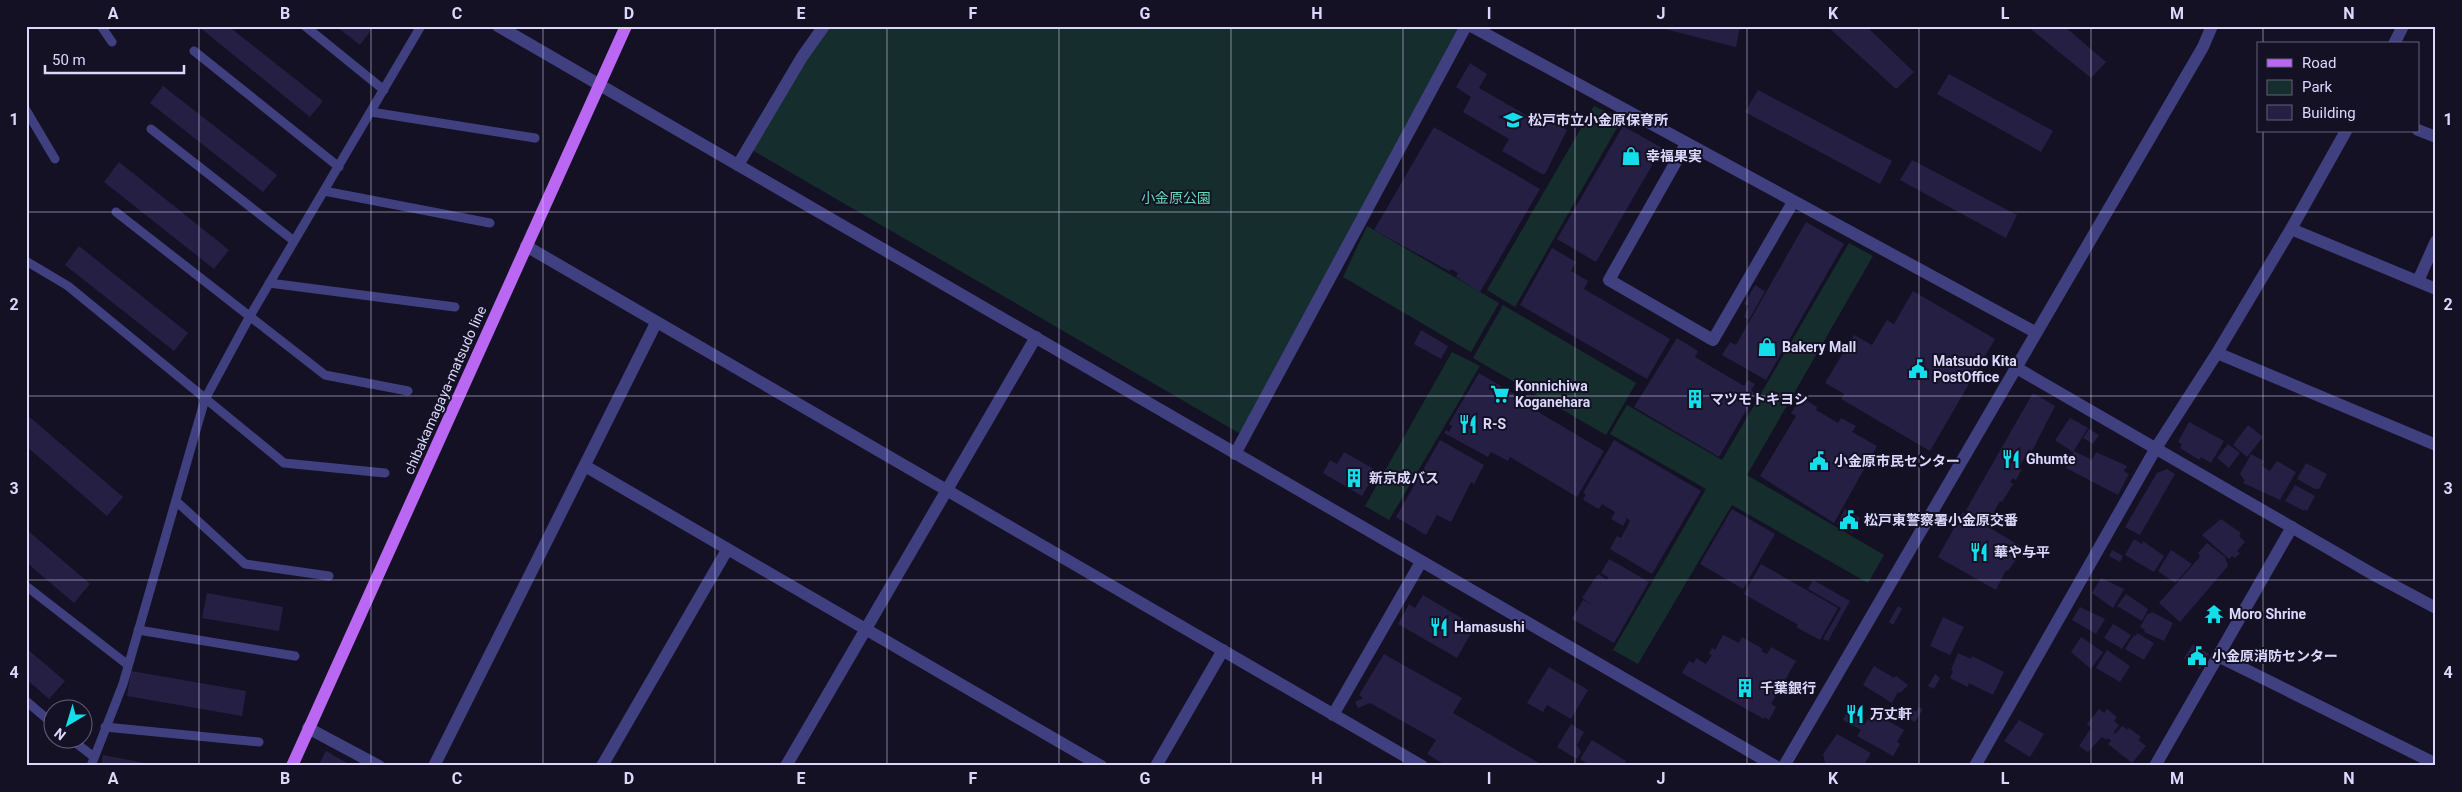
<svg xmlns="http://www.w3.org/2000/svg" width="2462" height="792" viewBox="0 0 2462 792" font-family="Roboto,'Noto Sans JP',sans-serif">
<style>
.green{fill:#152e2d}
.building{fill:#251f44}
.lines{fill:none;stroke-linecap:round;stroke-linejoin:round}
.service{stroke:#404080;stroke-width:9}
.minor{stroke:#404080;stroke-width:12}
.tertiary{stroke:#404080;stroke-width:12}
.primary{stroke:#ba68f3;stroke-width:12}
.grid{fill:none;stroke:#dbd8fc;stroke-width:1;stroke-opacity:0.55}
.labels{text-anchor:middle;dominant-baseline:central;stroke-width:4;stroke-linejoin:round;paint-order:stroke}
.poi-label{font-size:14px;font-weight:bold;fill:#dbd8fc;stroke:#141125;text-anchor:start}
.park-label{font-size:14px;fill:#69d7b8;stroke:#141125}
.street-label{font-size:14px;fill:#dbd8fc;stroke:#141125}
.neatline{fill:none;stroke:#dbd8fc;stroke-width:2}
.grid-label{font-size:16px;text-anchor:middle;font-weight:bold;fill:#dbd8fc}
</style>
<rect width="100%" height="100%" fill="#141125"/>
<path class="green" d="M 824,26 L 1466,26 L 1244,436 L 747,147 Z
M 1594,106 L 1622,119 L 1515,307 L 1487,290 Z
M 1367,226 L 1499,303 L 1471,352 L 1343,277 Z
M 1849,243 L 1873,256 L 1747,475 L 1884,555 L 1868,583 L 1732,505 L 1638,664 L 1613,650 L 1706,489 L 1610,434 L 1627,405 L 1722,460 Z
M 1503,305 L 1636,383 L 1606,435 L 1473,358 Z
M 1452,352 L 1480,366 L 1389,520 L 1365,506 Z"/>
<path class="building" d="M 198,26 L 228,26 L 323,101 L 310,117 Z
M 336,26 L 374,26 L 360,45 Z
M 1653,26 L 1740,26 L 1736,47 Z
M 1827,26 L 1866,26 L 1914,72 L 1896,89 Z
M 2027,26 L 2064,26 L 2106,62 L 2091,78 Z
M 1470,63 L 1487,74 L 1479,88 L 1531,118 L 1535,112 L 1567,130 L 1545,174 L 1542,174 L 1502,151 L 1509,139 L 1463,112 L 1471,97 L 1456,87 Z
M 1949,74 L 2053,131 L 2041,152 L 1937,94 Z
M 163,86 L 277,175 L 263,192 L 150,103 Z
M 1758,90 L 1892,161 L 1880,184 L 1745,112 Z
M 1623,126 L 1662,148 L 1596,262 L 1557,239 Z
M 1434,127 L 1540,189 L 1480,292 L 1456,277 L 1458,273 L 1451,269 L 1449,271 L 1374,230 Z
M 1912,160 L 2017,215 L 2006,238 L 1900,180 Z
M 119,162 L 229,250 L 214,269 L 104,182 Z
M 1806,222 L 1844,244 L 1766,380 L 1722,355 L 1730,342 L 1736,345 Z
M 79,246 L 188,333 L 174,351 L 65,265 Z
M 1552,248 L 1576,262 L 1571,271 L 1588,281 L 1584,289 L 1670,339 L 1647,379 L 1520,305 Z
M 1755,285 L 1765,291 L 1749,320 L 1744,317 L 1749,306 L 1744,304 Z
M 1913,291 L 1995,339 L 1930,451 L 1841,399 L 1844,394 L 1825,383 L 1854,335 L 1872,345 L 1887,320 L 1894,324 Z
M 1421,330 L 1448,346 L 1441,359 L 1414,344 Z
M 1677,338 L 1698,351 L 1695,357 L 1744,386 L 1748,380 L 1755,384 L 1751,390 L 1754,393 L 1747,406 L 1748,407 L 1719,457 L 1634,407 Z
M 1479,373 L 1521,398 L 1520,401 L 1604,451 L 1577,497 L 1510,457 L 1508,461 L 1491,452 L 1488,457 L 1444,433 L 1446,430 L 1449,432 L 1452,426 L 1449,424 Z
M 2033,393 L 2055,406 L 2032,451 L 2029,449 L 2019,468 L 2022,469 L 2016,480 L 2013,478 L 2010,482 L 2013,484 L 2002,502 L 2000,501 L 1994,512 L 1997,513 L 1991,522 L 1988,519 L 1987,522 L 1966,510 Z
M 1801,397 L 1817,407 L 1816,410 L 1838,423 L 1841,418 L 1856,426 L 1852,432 L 1877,446 L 1834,523 L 1760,476 L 1796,416 L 1791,413 Z
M 26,414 L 123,497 L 107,516 L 26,446 Z
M 2070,418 L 2088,428 L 2073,452 L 2055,440 Z
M 2189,422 L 2224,441 L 2211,463 L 2201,457 L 2199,460 L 2180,448 L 2182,444 L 2178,442 Z
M 2248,425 L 2263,437 L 2247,457 L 2233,445 Z
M 2089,429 L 2099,435 L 2093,444 L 2083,438 Z
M 1440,440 L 1484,465 L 1474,484 L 1471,482 L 1451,522 L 1437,515 L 1426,535 L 1396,517 Z
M 1614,440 L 1701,491 L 1652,574 L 1610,549 L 1617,536 L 1621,538 L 1630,521 L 1627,518 L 1623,526 L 1611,519 L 1615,512 L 1602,504 L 1599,509 L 1583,500 L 1586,494 L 1583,493 Z
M 2228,444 L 2240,453 L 2229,468 L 2217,458 Z
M 2074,451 L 2092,460 L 2096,452 L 2127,466 L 2124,471 L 2129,474 L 2118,495 L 2066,468 Z
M 1344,452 L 1379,472 L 1372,485 L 1369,484 L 1362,496 L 1323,473 L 1330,460 L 1337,464 Z
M 2251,454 L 2264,461 L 2262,466 L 2270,471 L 2277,461 L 2296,472 L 2280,500 L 2243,483 L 2245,481 L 2240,474 Z
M 2306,463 L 2327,474 L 2319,489 L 2315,489 L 2297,479 Z
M 2167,469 L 2175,474 L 2140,535 L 2125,527 L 2157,473 Z
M 2295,485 L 2315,496 L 2307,511 L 2305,509 L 2304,511 L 2285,501 Z
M 1732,509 L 1775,534 L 1743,589 L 1700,564 Z
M 1845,509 L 1860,518 L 1852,533 L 1837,524 Z
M 1963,512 L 2024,548 L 2008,571 L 2006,570 L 1996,590 L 1938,557 Z
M 1866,515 L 1874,520 L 1870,526 L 1863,521 Z
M 2221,519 L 2241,533 L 2239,536 L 2245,542 L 2237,551 L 2240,553 L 2235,558 L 2232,556 L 2229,559 L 2202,535 Z
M 26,529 L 90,584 L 74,603 L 26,562 Z
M 2134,539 L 2142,544 L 2143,541 L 2164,556 L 2154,572 L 2125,555 Z
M 2207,543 L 2225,557 L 2228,566 L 2180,622 L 2159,603 L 2199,558 L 2200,555 L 2198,553 Z
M 2112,550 L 2123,556 L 2120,562 L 2109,556 Z
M 2171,550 L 2192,564 L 2175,583 L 2158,571 Z
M 1609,559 L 1649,582 L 1614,643 L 1572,619 L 1583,600 L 1592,605 L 1582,598 L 1598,574 L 1607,580 L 1608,577 L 1601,573 Z
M 1761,564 L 1838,608 L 1820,640 L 1796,627 L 1798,625 L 1744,594 Z
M 2101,578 L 2124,589 L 2113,608 L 2092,593 Z
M 1813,580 L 1850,601 L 1828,641 L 1823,639 L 1841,608 L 1808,589 Z
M 207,593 L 283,607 L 279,631 L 202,618 Z
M 2126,594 L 2148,609 L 2142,621 L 2117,606 Z
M 1423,595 L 1475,626 L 1457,658 L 1398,624 L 1409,604 L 1415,608 Z
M 1898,606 L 1902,609 L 1893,625 L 1889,622 Z
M 2080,607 L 2105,619 L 2096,634 L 2072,620 Z
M 2152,612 L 2173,623 L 2164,641 L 2144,632 L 2145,630 L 2140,627 L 2148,613 L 2150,614 Z
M 1943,617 L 1964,627 L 1950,655 L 1930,646 Z
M 2113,624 L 2131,635 L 2122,649 L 2104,638 Z
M 2137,633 L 2154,643 L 2144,660 L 2125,649 L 2134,635 L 2136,636 Z
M 1723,635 L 1739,643 L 1742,637 L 1763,649 L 1761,651 L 1767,654 L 1771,647 L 1796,661 L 1771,704 L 1776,707 L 1769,720 L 1765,717 L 1764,719 L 1682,673 L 1689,661 L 1694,663 L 1696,658 L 1706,664 L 1712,655 L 1709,654 L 1712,648 L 1715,650 Z
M 2081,637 L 2103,652 L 2091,669 L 2071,652 Z
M 2193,644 L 2209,654 L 2200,669 L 2184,658 Z
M 26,648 L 65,681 L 49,699 L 26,679 Z
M 2107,650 L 2130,666 L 2120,682 L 2096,668 Z
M 1958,653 L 1971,659 L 1972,656 L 2004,672 L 1993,695 L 1969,683 L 1968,687 L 1950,678 L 1953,671 L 1951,670 Z
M 1384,654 L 1462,698 L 1453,713 L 1539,763 L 1537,766 L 1447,766 L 1427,754 L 1436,740 L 1370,703 L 1358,708 L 1355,702 L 1363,698 L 1359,695 Z
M 1874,666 L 1894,678 L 1896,676 L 1908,685 L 1900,693 L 1898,692 L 1892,703 L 1863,685 Z
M 1549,667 L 1588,690 L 1571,719 L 1547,705 L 1543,712 L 1527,703 Z
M 131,671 L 246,691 L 242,716 L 127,696 Z
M 1935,674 L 1940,678 L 1934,689 L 1928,686 Z
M 1919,707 L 1923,709 L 1915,722 L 1908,718 L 1913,710 L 1916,712 Z
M 2099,709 L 2104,713 L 2107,709 L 2117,717 L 2114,721 L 2119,725 L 2114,732 L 2115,734 L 2122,726 L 2128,730 L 2129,728 L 2141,737 L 2138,740 L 2146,746 L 2132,763 L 2108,744 L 2111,741 L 2108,738 L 2107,740 L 2102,737 L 2088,752 L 2079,746 L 2091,728 L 2087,724 Z
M 1848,711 L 1862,719 L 1861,722 L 1865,724 L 1870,715 L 1872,716 L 1874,713 L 1904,730 L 1897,742 L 1900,744 L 1893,756 L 1857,736 L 1861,730 L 1843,720 Z
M 2019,720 L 2044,734 L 2030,757 L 2004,741 Z
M 1571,724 L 1584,732 L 1577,745 L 1581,752 L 1577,759 L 1557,747 Z
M 1837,734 L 1871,753 L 1863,766 L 1826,766 L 1823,754 Z
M 1592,740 L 1626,761 L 1624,766 L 1591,766 L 1580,759 Z
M 326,751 L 352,766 L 318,766 Z
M 103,755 L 155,765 L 155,766 L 101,766 Z"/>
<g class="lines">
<path class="service" d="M 101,26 L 112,42
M 305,26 L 384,90
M 194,51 L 339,167
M 26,110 L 55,159
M 371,112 L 535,138
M 151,129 L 294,241
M 324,191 L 490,223
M 116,212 L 325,375 L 408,391
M 26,261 L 68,286 L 284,463 L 385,473
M 269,283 L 455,307
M 176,501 L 245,564 L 329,576
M 26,586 L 128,665
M 138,630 L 295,656
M 26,701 L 52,723
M 105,727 L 259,742
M 72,740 L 94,757
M 91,766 L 123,684 L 205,399 L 250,316 L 421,26"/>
<path class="minor" d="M 2394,44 L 2403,26
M 2418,130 L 2436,137
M 1686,144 L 1609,280 L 1713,340 L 1793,202
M 738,165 L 802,57 L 824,26
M 2291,229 L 2436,289
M 526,246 L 1422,766
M 2418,281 L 2436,241
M 2217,353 L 2436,445
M 585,466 L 1101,766
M 2218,656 L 2436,764
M 1333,715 L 1421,562
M 308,728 L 379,766
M 434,766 L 656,323
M 602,766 L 727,550
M 786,766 L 1036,337
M 1156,766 L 1223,650
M 1975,766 L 2156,448 L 2217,353 L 2291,229 L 2346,131
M 2155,766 L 2292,527"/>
<path class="tertiary" d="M 498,26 L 1775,766
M 1471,26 L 2035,332
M 2015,367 L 2376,576 L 2436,608
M 1235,454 L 1466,26
M 1784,766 L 2203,47 L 2212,26"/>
<path class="primary" d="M 292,766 L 626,26"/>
</g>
<path class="grid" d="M 199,26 L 199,766M 371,26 L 371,766M 543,26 L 543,766M 715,26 L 715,766M 887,26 L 887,766M 1059,26 L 1059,766M 1231,26 L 1231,766M 1403,26 L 1403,766M 1575,26 L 1575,766M 1747,26 L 1747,766M 1919,26 L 1919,766M 2091,26 L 2091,766M 2263,26 L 2263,44M 2263,131 L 2263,766M 26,212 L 2436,212M 26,396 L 2436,396M 26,580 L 2436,580"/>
<defs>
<g id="school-bare" transform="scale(1.5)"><path d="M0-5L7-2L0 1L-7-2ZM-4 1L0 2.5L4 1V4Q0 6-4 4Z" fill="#14deec" stroke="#141125" stroke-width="2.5" paint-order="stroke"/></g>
<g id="shop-bare" transform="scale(1.5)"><path d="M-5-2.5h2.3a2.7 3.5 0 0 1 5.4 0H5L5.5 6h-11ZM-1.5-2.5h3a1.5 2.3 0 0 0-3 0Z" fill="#14deec" stroke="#141125" stroke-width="2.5" paint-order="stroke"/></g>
<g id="civic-bare" transform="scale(1.5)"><path d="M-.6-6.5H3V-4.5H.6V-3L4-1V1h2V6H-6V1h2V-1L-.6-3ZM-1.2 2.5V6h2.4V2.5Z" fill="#14deec" stroke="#141125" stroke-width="2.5" paint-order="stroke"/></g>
<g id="supermarket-bare" transform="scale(1.5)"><path d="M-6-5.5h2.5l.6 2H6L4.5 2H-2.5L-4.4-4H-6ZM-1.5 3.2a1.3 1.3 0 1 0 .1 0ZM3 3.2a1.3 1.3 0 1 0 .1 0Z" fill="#14deec" stroke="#141125" stroke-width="2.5" paint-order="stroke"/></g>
<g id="building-bare" transform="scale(1.5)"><path d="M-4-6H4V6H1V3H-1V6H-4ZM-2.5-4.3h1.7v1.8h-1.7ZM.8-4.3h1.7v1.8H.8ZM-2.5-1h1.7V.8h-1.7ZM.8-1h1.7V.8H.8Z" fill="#14deec" stroke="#141125" stroke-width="2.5" paint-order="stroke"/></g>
<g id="restaurant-bare" transform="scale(1.5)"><path d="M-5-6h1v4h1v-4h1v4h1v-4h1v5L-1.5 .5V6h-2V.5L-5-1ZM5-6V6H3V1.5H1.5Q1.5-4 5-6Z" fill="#14deec" stroke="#141125" stroke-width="2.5" paint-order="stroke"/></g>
<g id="temple-bare" transform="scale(1.5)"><path d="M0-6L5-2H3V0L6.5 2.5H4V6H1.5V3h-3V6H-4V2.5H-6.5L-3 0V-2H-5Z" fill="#14deec" stroke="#141125" stroke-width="2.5" paint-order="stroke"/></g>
</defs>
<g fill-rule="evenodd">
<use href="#school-bare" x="1513" y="120"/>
<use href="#shop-bare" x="1631" y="156"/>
<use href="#shop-bare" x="1767" y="347"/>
<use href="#civic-bare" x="1918" y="369"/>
<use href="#supermarket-bare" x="1500" y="394"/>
<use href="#building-bare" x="1695" y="399"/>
<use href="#restaurant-bare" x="1468" y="424"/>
<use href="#restaurant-bare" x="2011" y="459"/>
<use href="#civic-bare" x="1819" y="461"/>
<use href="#building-bare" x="1354" y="478"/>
<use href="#civic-bare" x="1849" y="520"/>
<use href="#restaurant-bare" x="1979" y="552"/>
<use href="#temple-bare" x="2214" y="614"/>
<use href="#restaurant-bare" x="1439" y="627"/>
<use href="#civic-bare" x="2197" y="656"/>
<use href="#building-bare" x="1745" y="688"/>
<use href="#restaurant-bare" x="1855" y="714"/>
</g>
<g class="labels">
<g class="poi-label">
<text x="1528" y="120">松戸市立小金原保育所</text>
<text x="1646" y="156">幸福果実</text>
<text x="1782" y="347">Bakery Mall</text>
<text x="1933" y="361">Matsudo Kita<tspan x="1933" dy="16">PostOffice</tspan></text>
<text x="1515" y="386">Konnichiwa<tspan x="1515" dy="16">Koganehara</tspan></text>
<text x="1710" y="399">マツモトキヨシ</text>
<text x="1483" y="424">R-S</text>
<text x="2026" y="459">Ghumte</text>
<text x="1834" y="461">小金原市民センター</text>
<text x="1369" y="478">新京成バス</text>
<text x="1864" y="520">松戸東警察署小金原交番</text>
<text x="1994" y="552">華や与平</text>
<text x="2229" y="614">Moro Shrine</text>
<text x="1454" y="627">Hamasushi</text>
<text x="2212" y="656">小金原消防センター</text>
<text x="1760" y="688">千葉銀行</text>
<text x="1870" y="714">万丈軒</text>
</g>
<g class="park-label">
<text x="1176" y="198">小金原公園</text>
</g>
<g class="street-label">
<text transform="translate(445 390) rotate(-66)">chibakamagaya-matsudo line</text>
</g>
</g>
<rect width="2462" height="792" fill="none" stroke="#141125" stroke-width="55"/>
<rect x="2257" y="42" width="162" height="90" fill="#141125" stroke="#64617b"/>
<rect x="2267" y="59" width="25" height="8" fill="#ba68f3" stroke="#64617b"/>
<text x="2302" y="68" font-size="15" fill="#dbd8fc">Road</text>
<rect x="2267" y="80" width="25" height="15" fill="#152e2d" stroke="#64617b"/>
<text x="2302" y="92" font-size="15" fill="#dbd8fc">Park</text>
<rect x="2267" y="105" width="25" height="15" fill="#251f44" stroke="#64617b"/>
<text x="2302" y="118" font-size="15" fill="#dbd8fc">Building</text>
<g transform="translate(68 724) rotate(218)"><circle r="24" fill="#141125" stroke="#64617b"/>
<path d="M0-4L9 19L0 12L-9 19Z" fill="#14deec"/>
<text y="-8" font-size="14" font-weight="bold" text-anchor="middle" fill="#dbd8fc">N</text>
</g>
<path d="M45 65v8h139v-8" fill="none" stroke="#dbd8fc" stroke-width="2.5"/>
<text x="52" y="65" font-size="15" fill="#dbd8fc" stroke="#141125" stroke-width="4" paint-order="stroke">50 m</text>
<rect x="28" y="28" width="2406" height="736" class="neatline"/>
<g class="grid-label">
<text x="113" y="19">A</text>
<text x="285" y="19">B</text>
<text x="457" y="19">C</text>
<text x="629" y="19">D</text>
<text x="801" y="19">E</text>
<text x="973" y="19">F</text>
<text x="1145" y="19">G</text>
<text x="1317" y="19">H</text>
<text x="1489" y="19">I</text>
<text x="1661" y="19">J</text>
<text x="1833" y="19">K</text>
<text x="2005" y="19">L</text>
<text x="2177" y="19">M</text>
<text x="2349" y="19">N</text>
<text x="14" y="125">1</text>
<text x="2448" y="125">1</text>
<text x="14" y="310">2</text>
<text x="2448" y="310">2</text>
<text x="14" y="494">3</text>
<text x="2448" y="494">3</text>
<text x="14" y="678">4</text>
<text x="2448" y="678">4</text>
<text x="113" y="784">A</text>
<text x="285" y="784">B</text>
<text x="457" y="784">C</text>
<text x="629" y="784">D</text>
<text x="801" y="784">E</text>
<text x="973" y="784">F</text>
<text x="1145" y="784">G</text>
<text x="1317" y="784">H</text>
<text x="1489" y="784">I</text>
<text x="1661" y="784">J</text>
<text x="1833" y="784">K</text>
<text x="2005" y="784">L</text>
<text x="2177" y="784">M</text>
<text x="2349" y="784">N</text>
</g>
</svg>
